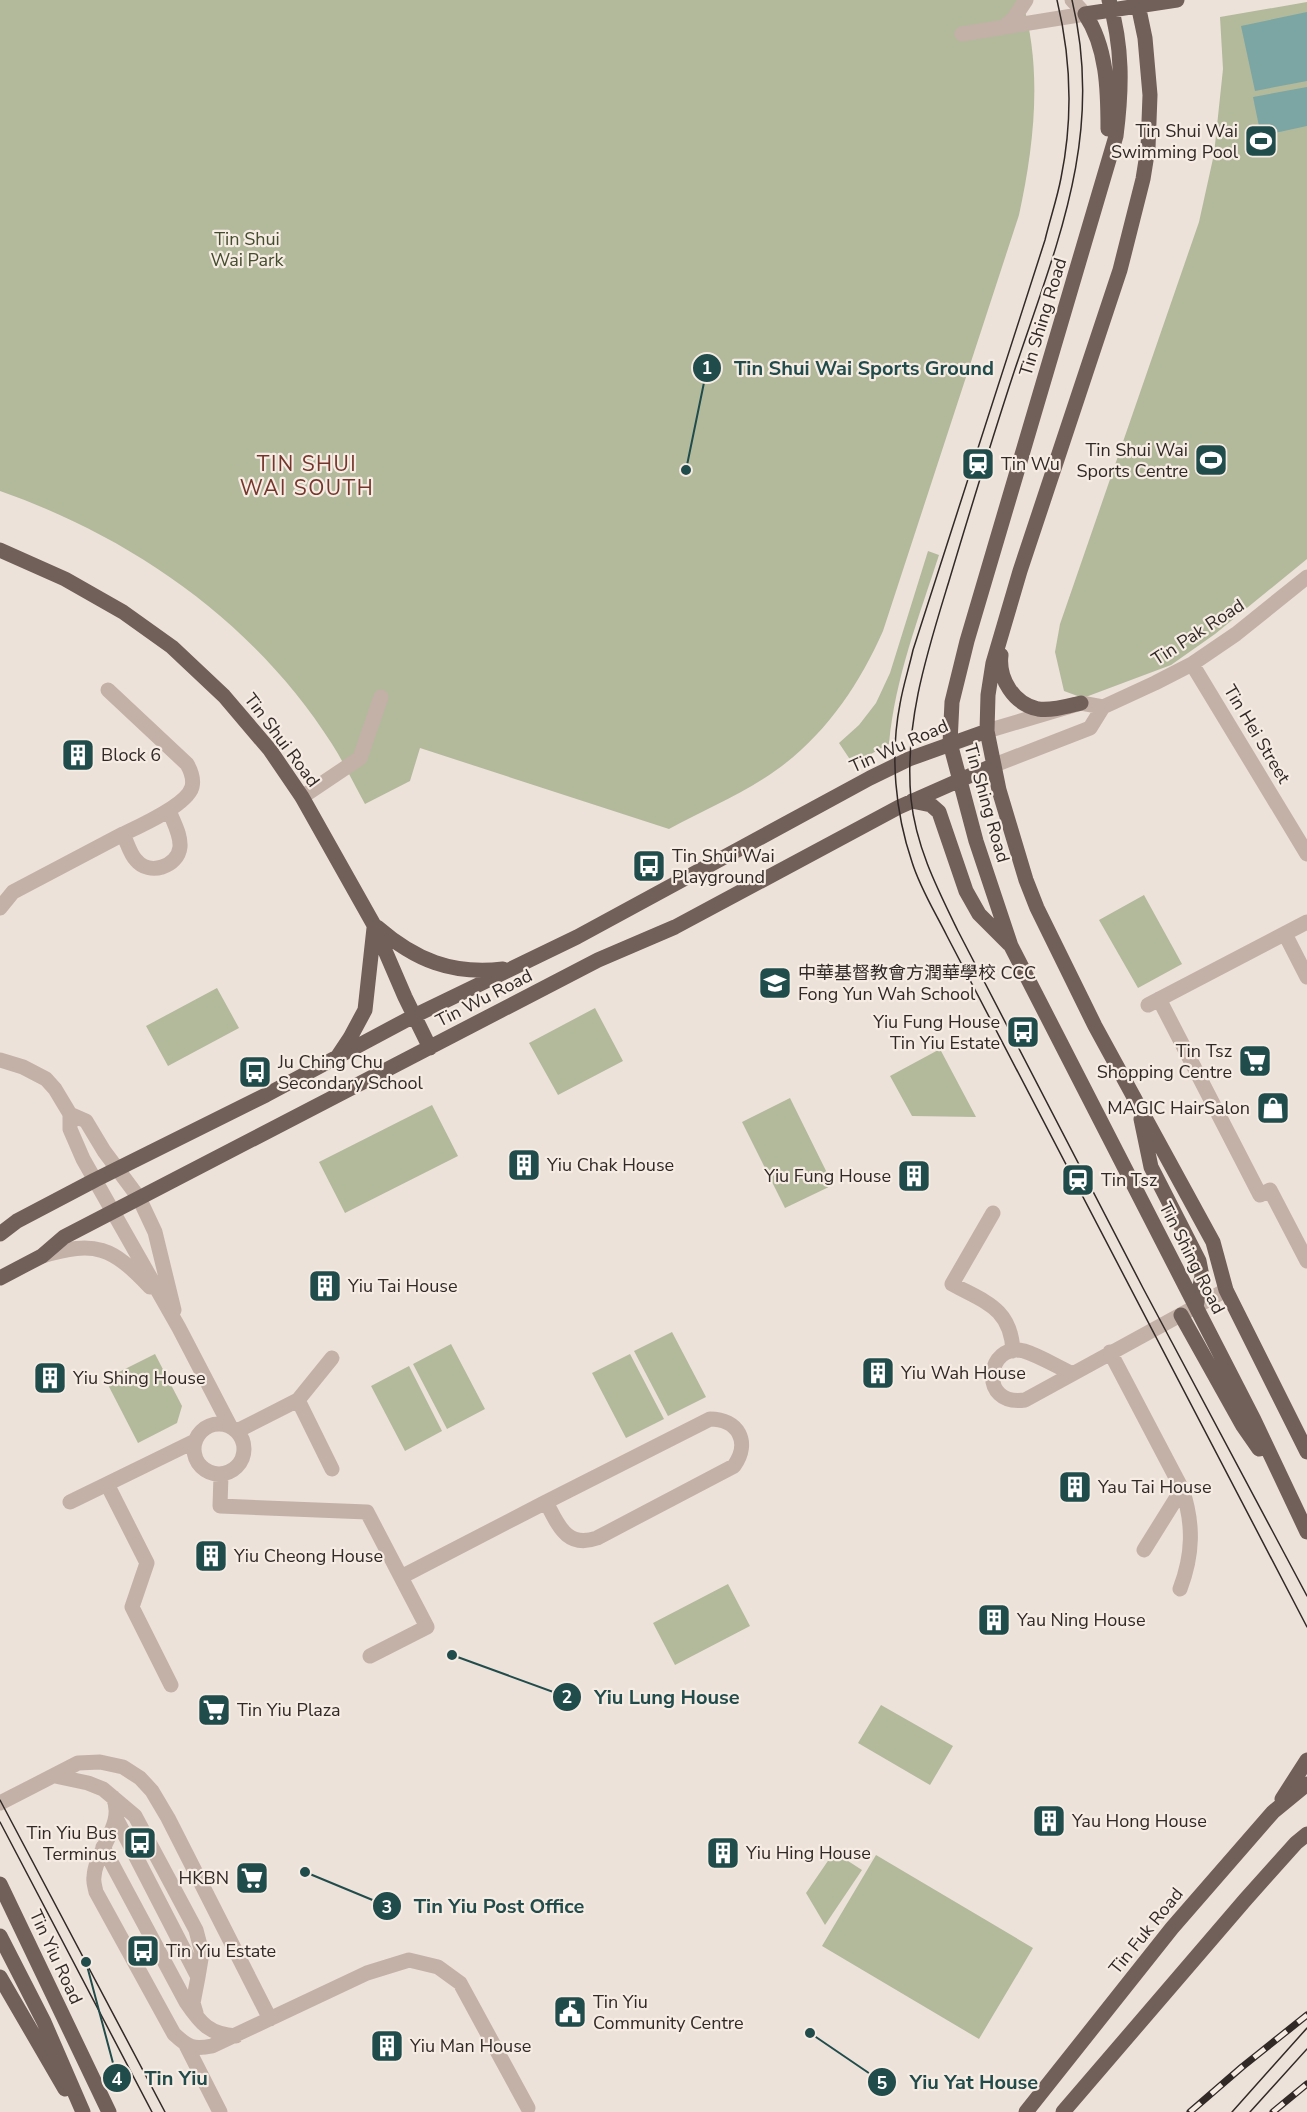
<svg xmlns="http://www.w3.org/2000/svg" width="1307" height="2112" viewBox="0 0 1307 2112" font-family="'Nunito Sans','Noto Sans TC',sans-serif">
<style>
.green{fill:#b2ba9b}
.water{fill:#7ca6a4}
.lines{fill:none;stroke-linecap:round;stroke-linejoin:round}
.minor{stroke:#c3b1a7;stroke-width:15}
.major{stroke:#715f59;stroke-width:15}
.tram{stroke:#312926;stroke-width:1.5}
.rail-casing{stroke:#312926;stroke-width:7}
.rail{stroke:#f6ece4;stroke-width:4.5;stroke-dasharray:14;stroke-linecap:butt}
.labels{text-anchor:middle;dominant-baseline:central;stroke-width:4.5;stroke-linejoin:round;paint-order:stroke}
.poi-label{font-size:18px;fill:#312926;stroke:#f6ece4;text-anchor:start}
.park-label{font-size:18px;fill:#434c2d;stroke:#f6ece4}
.street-label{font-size:18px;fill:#312926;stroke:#f6ece4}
.quarter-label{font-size:21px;letter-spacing:1.5px;fill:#75352a;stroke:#f6ece4}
.leader{fill:none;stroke:#214c4c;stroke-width:2}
.callout-dot{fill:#214c4c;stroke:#f6ece4;stroke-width:2}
.mark-label{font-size:18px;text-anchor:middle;font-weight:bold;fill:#fff}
.callout-label{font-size:20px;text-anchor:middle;font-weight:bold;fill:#214c4c;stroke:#f6ece4;stroke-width:4.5;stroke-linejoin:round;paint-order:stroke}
</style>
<rect width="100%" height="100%" fill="#ede2d9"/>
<path class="green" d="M 0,0 L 1022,0 C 1043,69 1034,146 1019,215 L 883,631 C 857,690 819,744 763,779 C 733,798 700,812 669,829 L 420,748 L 410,781 L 365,804 C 354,784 344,763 332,744 C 255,623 134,538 0,491 Z
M 1307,2 L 1307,559 L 1215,634 L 1171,665 L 1083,698 L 1064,691 L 1055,652 L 1060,624 L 1199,222 L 1214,154 L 1223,69 L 1220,17 Z
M 928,551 L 939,555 C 919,617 895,678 889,744 L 853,764 L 839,743 L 859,725 L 876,703 L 890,673 Z
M 1144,895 L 1182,964 L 1138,988 L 1099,920 Z
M 217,988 L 239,1028 L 168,1066 L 146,1026 Z
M 595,1008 L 623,1061 L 558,1095 L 529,1043 Z
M 940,1049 L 976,1117 L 912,1116 L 890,1076 Z
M 790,1098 L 833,1185 L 785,1208 L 742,1122 Z
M 432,1105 L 458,1156 L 345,1213 L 319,1162 Z
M 672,1332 L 706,1397 L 668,1416 L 634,1351 Z
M 451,1344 L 485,1409 L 447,1429 L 413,1364 Z
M 155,1354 L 182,1406 L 177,1423 L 138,1443 L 105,1379 Z
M 630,1354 L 664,1419 L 626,1438 L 592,1373 Z
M 409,1366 L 442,1431 L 405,1451 L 371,1386 Z
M 728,1584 L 750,1626 L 675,1665 L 653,1623 Z
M 881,1705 L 953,1746 L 930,1785 L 858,1743 Z
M 834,1852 L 862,1870 L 825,1925 L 806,1893 Z
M 876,1855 L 1033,1948 L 979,2039 L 822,1946 Z"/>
<path class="water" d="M 1307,12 L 1307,81 L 1255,91 L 1241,26 Z
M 1307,87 L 1307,126 L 1261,136 L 1253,97 Z"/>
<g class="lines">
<path class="minor" d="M 1072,0 L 1085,14
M 1005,26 L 1014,18 L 1026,0
M 962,34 L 1085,14
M 1192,664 L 1307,854
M 108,690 L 187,764 C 191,771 194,779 192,787 C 187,805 140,826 123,834 C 127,842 130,854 136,860 C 149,876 178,867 180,847 C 181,834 173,822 169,810
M 987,731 L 1081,703 L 1103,707 L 1155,683 L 1192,664 L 1236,634 L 1307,577
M 992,766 L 1090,728 L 1103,707
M 302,797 L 360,758 L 381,697
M 0,908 L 13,892 L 123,834
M 1285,934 L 1307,977
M 1159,999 L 1260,1195 L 1270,1190 L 1307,1261
M 1148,1005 L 1307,922
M 0,1060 L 23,1067 L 46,1079 L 55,1089 L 70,1114 L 86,1121 L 104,1151 L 139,1198 L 155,1232 L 174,1310
M 70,1114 L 70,1129 L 83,1159 L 179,1328 L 230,1426
M 993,1213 L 952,1284 C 985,1302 1011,1308 1013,1351
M 42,1256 C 96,1240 112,1247 150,1287
M 1110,1352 L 1182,1489 C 1194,1524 1193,1555 1180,1589
M 1071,1373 C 1056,1366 1040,1356 1024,1351 C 987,1341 977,1407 1025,1400 L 1226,1290
M 298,1400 L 332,1469
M 710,1419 C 738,1419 751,1442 734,1466 L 597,1538 C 566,1549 558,1524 546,1502 Z
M194 1449a25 25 0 1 1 50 0a25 25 0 1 1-50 0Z
M 237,1431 L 298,1400 L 332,1358
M 221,1475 L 220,1506 L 367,1512 L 427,1627 L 370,1656
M 70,1502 L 107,1484
M 1144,1550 L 1182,1489
M 401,1577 L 546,1502
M 171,1685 L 132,1607 L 147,1563 L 107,1484 L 195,1441
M 55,1776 L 88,1783 L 103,1789 L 135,1816 L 196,1930 L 202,1953 L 198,1977
M 113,1797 C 126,1824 95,1850 94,1877 C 93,1882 95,1887 96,1892 L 174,2034 C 188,2047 193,2050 212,2046 L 367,1973 L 409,1960 L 438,1967 L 460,1983 L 528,2108
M 0,1803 L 78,1763 L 100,1762 L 123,1767 L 140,1778 L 152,1791 L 168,1818 L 270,2019
M 116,1818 L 198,1977 L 193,2003 L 196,2013
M 103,1847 L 186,2002 C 201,2024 209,2034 236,2036
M 186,2045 L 220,2112"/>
<path class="major" d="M 1109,0 C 1123,46 1122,89 1116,136 L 967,641 L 952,702 L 950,743 L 976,841 L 1011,946 L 1254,1420 L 1307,1532
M 1137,0 L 1145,38 L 1150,95 L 1148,148 L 1143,179 L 1120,270 L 1020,571 L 993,663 L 988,695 L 987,731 L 999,790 L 1026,880 L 1037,908 L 1095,1026 L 1213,1242 L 1226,1290 L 1307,1452
M 1108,129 C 1108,90 1107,47 1085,14 L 1177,0
M 0,550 L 65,579 L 123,612 L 172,647 L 224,696 L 270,750 L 302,797 L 374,925 L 405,997 L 430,1048
M 1001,655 C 998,679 1014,704 1038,709 C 1052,711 1068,706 1081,703
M 912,801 L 931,805 L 939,812 L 966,891 L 979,914 L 1009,944
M 377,927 C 415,960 452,975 503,969
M 338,1056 L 350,1038 L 365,1010 L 374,928
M 1141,1119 L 1151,1167 L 1199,1261 L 1202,1276 L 1196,1307
M 0,1234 L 17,1221 L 95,1180 L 266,1095 L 414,1016 L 577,937 L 870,778 L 909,759 L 987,731
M 0,1278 L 42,1256 L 64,1237 L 598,960 L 675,927 L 899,807 L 992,766
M 1181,1315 L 1243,1426 L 1259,1449
M 1282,1799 L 1307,1760
M 0,1884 L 109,2112
M 0,1936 L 44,2022 L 83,2112
M 0,1977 L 65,2089
M 1026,2112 L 1172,1928 L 1273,1812 L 1307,1784
M 1063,2112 L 1245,1900 L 1296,1843 L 1307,1834"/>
<path class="tram" d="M 1057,0 C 1071,58 1073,119 1061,178 C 1057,199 1050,219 1045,240 L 913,650 C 909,668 903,686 900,704 C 890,755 895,812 912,862 C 920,888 935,912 947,936 L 1307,1627
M 1072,0 C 1105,136 1056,246 1014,372 C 991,442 970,511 949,581 C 927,653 904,723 911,799 C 916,847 937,888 958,931 L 1143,1288 L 1307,1596
M 0,1800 L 165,2112
M 0,1822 L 152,2112
M 1232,2112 L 1307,2028
M 1250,2112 L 1307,2049"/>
<g class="rail-casing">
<path id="rail" d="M 1190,2112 L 1242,2067 L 1307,2015
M 1273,2112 L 1307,2084"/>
</g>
<use href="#rail" class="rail"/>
</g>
<defs>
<g id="stadium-square" transform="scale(1.725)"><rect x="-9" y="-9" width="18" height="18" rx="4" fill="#214c4c" stroke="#f6ece4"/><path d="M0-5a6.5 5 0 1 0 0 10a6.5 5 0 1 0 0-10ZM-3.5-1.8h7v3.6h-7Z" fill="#fff"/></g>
<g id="station-square" transform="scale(1.725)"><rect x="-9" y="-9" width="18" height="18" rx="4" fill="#214c4c" stroke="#f6ece4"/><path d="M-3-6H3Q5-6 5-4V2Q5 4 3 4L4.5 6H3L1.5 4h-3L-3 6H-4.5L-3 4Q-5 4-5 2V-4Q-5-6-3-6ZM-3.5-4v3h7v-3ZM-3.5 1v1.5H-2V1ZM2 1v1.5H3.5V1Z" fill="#fff"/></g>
<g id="building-square" transform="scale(1.725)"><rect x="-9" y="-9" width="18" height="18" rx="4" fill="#214c4c" stroke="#f6ece4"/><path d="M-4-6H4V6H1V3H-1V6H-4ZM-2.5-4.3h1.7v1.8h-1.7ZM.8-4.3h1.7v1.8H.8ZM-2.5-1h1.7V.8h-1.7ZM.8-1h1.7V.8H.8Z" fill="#fff"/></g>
<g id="bus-square" transform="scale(1.725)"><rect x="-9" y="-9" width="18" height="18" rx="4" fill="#214c4c" stroke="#f6ece4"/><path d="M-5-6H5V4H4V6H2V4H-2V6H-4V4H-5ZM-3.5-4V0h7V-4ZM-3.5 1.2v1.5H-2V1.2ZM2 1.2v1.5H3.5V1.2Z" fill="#fff"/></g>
<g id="school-square" transform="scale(1.725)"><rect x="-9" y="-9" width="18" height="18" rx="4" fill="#214c4c" stroke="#f6ece4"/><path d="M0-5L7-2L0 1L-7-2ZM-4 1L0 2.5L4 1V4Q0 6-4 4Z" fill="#fff"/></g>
<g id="supermarket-square" transform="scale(1.725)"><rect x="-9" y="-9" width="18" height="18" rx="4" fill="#214c4c" stroke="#f6ece4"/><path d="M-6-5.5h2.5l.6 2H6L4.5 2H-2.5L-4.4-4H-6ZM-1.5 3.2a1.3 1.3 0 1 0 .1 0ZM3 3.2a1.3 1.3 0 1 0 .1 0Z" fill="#fff"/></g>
<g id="shop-square" transform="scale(1.725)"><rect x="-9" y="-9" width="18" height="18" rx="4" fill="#214c4c" stroke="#f6ece4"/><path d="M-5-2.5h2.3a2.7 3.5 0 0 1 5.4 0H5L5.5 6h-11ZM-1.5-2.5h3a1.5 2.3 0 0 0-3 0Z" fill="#fff"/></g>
<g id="civic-square" transform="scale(1.725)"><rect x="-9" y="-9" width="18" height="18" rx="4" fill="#214c4c" stroke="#f6ece4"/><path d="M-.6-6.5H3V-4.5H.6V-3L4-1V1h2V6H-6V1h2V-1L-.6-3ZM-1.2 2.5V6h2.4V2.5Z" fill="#fff"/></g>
</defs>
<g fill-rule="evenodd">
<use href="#stadium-square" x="1261" y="141"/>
<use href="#stadium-square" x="1211" y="460"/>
<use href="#station-square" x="978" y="464"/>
<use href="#building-square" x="78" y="755"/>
<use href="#bus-square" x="649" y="866"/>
<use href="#school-square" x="775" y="983"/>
<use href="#bus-square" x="1023" y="1032"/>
<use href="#supermarket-square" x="1255" y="1061"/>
<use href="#bus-square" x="255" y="1072"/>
<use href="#shop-square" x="1273" y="1108"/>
<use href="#building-square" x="524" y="1165"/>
<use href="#building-square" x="914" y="1176"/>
<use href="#station-square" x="1078" y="1180"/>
<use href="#building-square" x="325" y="1286"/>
<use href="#building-square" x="878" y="1373"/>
<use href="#building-square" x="50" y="1378"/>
<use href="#building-square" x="1075" y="1487"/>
<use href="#building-square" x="211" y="1556"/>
<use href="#building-square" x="994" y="1620"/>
<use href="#supermarket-square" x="214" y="1710"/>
<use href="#building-square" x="1049" y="1821"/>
<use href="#bus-square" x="140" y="1843"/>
<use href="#building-square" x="723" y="1853"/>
<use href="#supermarket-square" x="252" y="1878"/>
<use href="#bus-square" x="143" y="1951"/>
<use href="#civic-square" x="570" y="2012"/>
<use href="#building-square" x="387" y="2046"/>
</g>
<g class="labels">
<g class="poi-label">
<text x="1238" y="131" text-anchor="end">Tin Shui Wai<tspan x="1238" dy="21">Swimming Pool</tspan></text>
<text x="1188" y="450" text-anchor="end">Tin Shui Wai<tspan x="1188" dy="21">Sports Centre</tspan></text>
<text x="1001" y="464">Tin Wu</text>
<text x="101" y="755">Block 6</text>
<text x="672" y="856">Tin Shui Wai<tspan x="672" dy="21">Playground</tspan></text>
<text x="798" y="973">中華基督教會方潤華學校 CCC<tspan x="798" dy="21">Fong Yun Wah School</tspan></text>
<text x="1000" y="1022" text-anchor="end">Yiu Fung House<tspan x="1000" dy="21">Tin Yiu Estate</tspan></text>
<text x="1232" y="1051" text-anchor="end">Tin Tsz<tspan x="1232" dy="21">Shopping Centre</tspan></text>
<text x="278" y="1062">Ju Ching Chu<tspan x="278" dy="21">Secondary School</tspan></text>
<text x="1250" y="1108" text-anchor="end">MAGIC HairSalon</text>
<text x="547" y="1165">Yiu Chak House</text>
<text x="891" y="1176" text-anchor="end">Yiu Fung House</text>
<text x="1101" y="1180">Tin Tsz</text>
<text x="348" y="1286">Yiu Tai House</text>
<text x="901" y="1373">Yiu Wah House</text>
<text x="73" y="1378">Yiu Shing House</text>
<text x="1098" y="1487">Yau Tai House</text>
<text x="234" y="1556">Yiu Cheong House</text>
<text x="1017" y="1620">Yau Ning House</text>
<text x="237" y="1710">Tin Yiu Plaza</text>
<text x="1072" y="1821">Yau Hong House</text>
<text x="117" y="1833" text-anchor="end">Tin Yiu Bus<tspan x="117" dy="21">Terminus</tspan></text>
<text x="746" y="1853">Yiu Hing House</text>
<text x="229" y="1878" text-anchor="end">HKBN</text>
<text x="166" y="1951">Tin Yiu Estate</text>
<text x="593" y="2002">Tin Yiu<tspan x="593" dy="21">Community Centre</tspan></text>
<text x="410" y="2046">Yiu Man House</text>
</g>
<g class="park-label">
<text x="247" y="239">Tin Shui<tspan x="247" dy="21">Wai Park</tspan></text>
</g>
<g class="street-label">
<text transform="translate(1043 317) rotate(-73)">Tin Shing Road</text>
<text transform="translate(1198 632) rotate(-33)">Tin Pak Road</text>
<text transform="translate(1257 734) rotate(59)">Tin Hei Street</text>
<text transform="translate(282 740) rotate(53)">Tin Shui Road</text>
<text transform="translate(899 746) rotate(-24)">Tin Wu Road</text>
<text transform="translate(987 803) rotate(74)">Tin Shing Road</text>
<text transform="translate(484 998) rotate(-27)">Tin Wu Road</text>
<text transform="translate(1192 1258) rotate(63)">Tin Shing Road</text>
<text transform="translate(1146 1931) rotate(-51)">Tin Fuk Road</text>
<text transform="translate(56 1957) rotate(65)">Tin Yiu Road</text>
</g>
<g class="quarter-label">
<text x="307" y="464">TIN SHUI<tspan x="307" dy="24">WAI SOUTH</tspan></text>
</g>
</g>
<path class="leader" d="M686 470L707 368M452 1655L567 1697M305 1872L387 1906M86 1962L117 2078M810 2033L882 2082"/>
<g class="callout-dot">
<circle cx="686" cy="470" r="6"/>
<circle cx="452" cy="1655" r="6"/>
<circle cx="305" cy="1872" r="6"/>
<circle cx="86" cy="1962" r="6"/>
<circle cx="810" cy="2033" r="6"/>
<circle cx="707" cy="368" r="15"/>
<circle cx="567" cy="1697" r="15"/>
<circle cx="387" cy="1906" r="15"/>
<circle cx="117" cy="2078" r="15"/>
<circle cx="882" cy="2082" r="15"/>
</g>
<g class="mark-label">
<text x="707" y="374">1</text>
<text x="567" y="1703">2</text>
<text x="387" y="1913">3</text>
<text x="117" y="2085">4</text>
<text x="882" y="2089">5</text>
</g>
<g class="callout-label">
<text x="864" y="375">Tin Shui Wai Sports Ground</text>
<text x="667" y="1704">Yiu Lung House</text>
<text x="499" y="1913">Tin Yiu Post Office</text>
<text x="176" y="2085">Tin Yiu</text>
<text x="974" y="2089">Yiu Yat House</text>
</g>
</svg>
